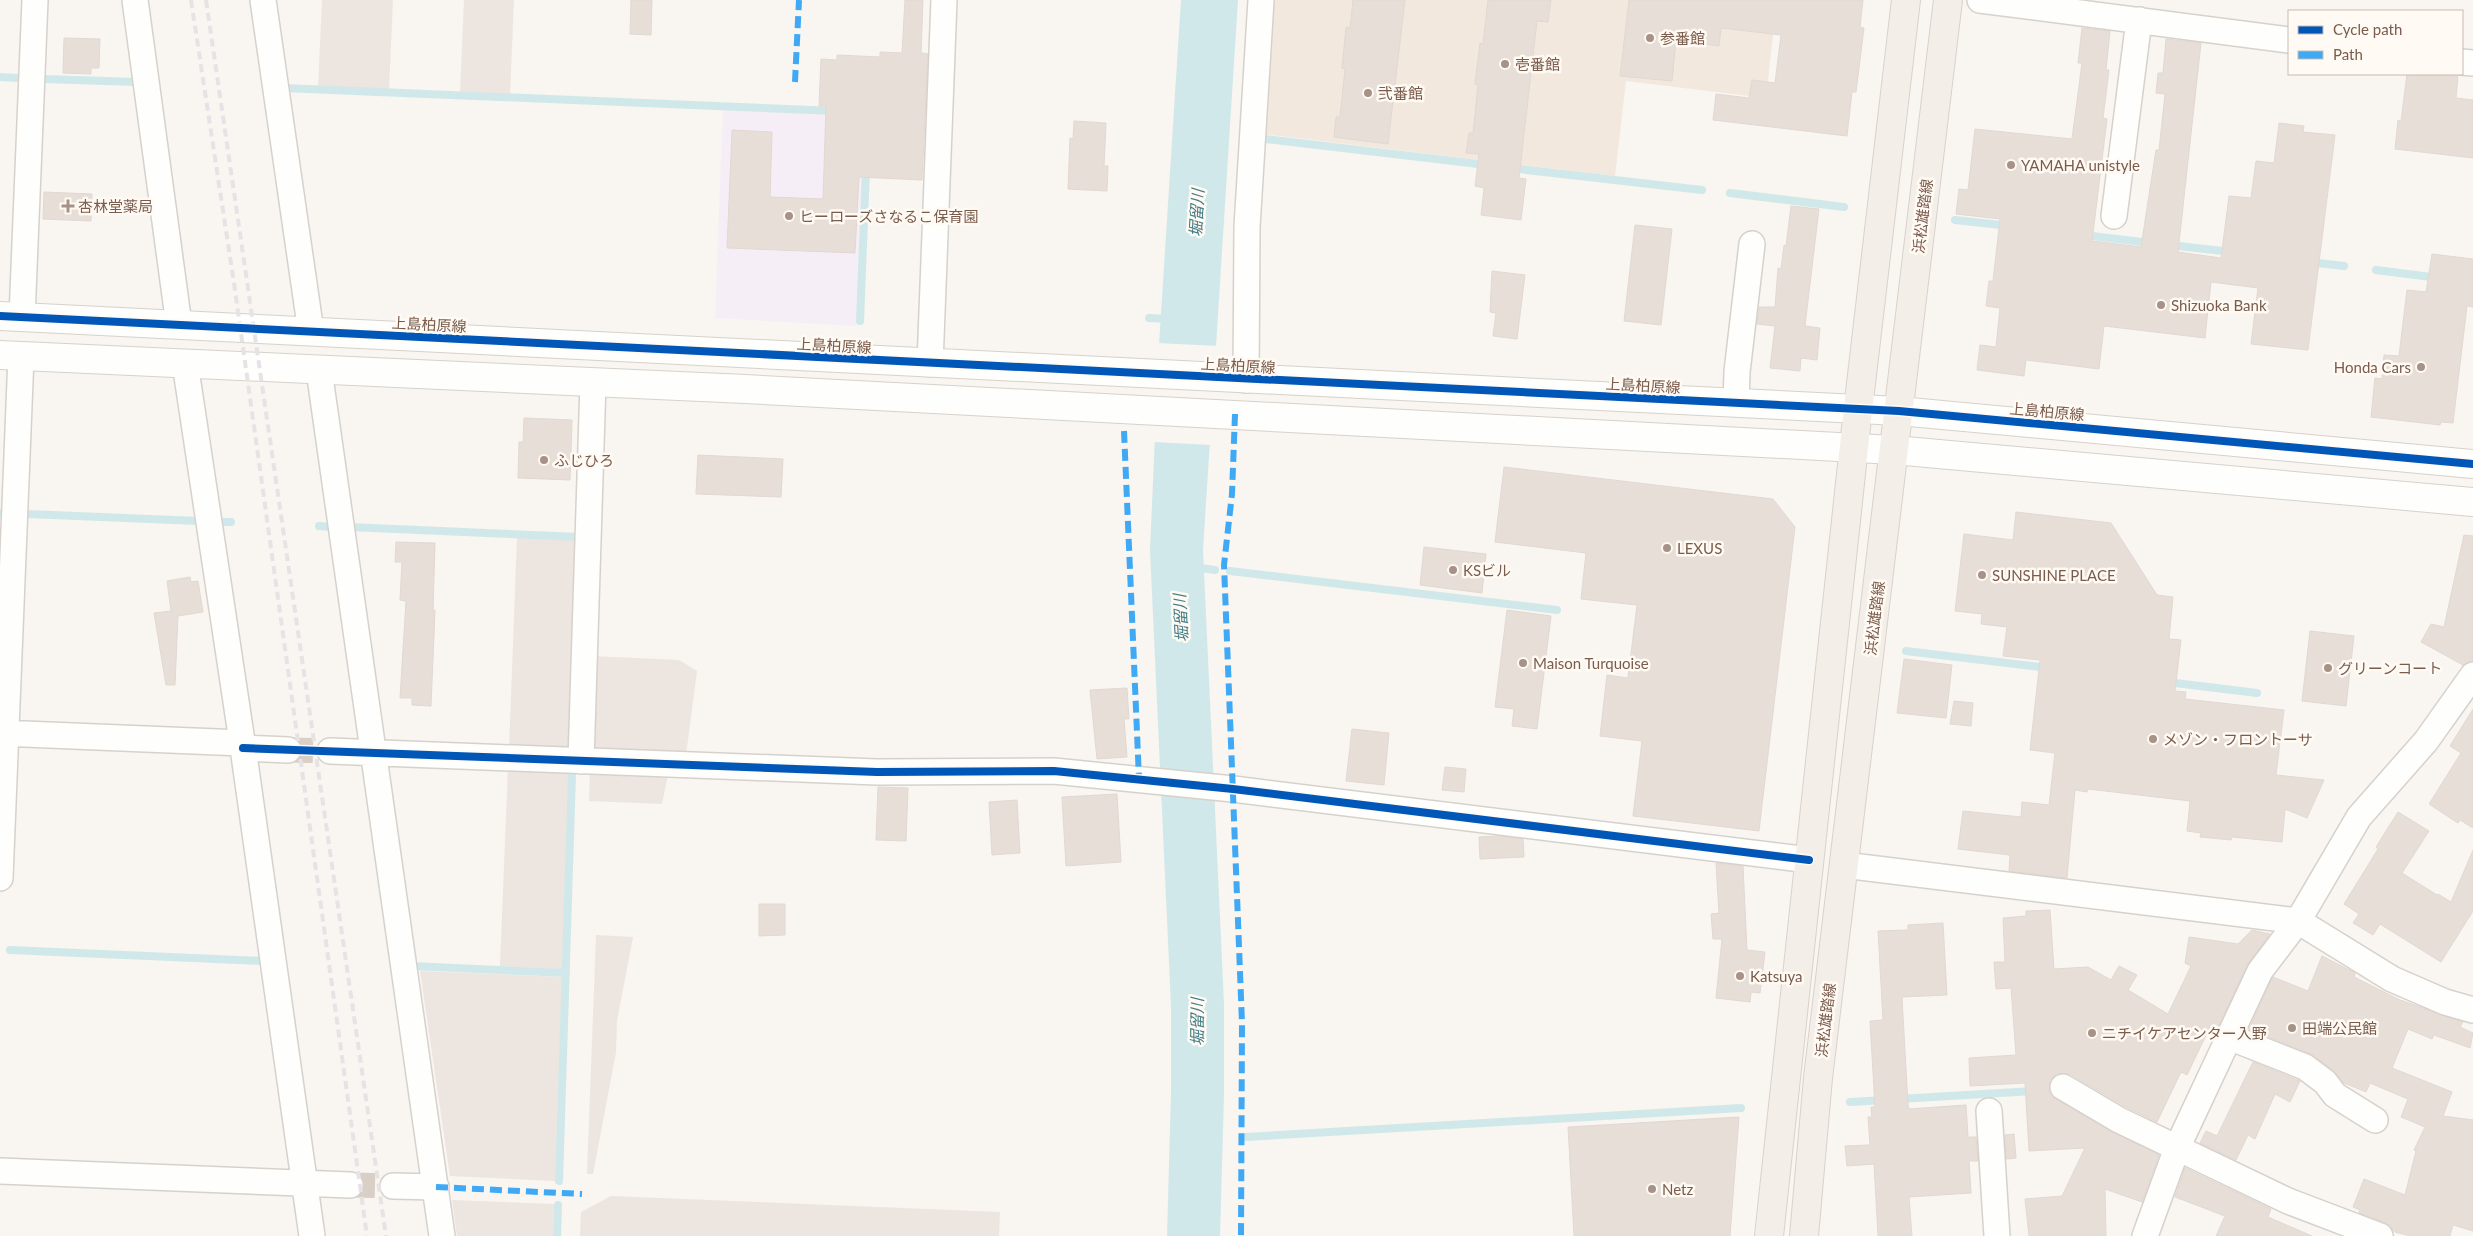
<svg xmlns="http://www.w3.org/2000/svg" width="2473" height="1236" viewBox="0 0 2473 1236" font-family="Lato,'Noto Sans JP',sans-serif">
<style>
.residential{fill:#f2e8de}
.industrial{fill:#ede5e0}
.education{fill:#f6eef6}
.water{fill:#d0e8ea}
.pier{fill:#f9f5f0}
.lines{fill:none;stroke-linecap:round;stroke-linejoin:round}
.stream{stroke:#d0e8ea;stroke-width:8}
.building{fill:#e6ded7;stroke:#e2d8d2}
.minor-tunnel{stroke:#d9cfc7;stroke-width:25;stroke-dasharray:25 12;stroke-linecap:butt}
.minor-casing{stroke:#d7d1cb;stroke-width:28}
.tertiary-casing{stroke:#d7d1cb;stroke-width:30}
.primary-casing{stroke:#dad1cc;stroke-width:30}
.minor{stroke:#fefefd;stroke-width:25}
.tertiary{stroke:#fefefd;stroke-width:28}
.primary{stroke:#f3eee8;stroke-width:28}
.rail{stroke:#e6e3e7;stroke-width:4;stroke-dasharray:8 5;stroke-linecap:butt}
.quiet{stroke:#3fa9f5;stroke-width:6;stroke-dasharray:12 6;stroke-linecap:butt}
.cycleway-casing{stroke:#fffaf3;stroke-width:11}
.cycleway{stroke:#0057b8;stroke-width:8}
.poi-dot{fill:#a69286;stroke:#fffaf3;stroke-width:2}
.labels{text-anchor:middle;dominant-baseline:central;stroke-width:5;stroke-linejoin:round;paint-order:stroke}
.poi-label{font-size:15px;fill:#7a5c4d;stroke:#fffaf3;text-anchor:start}
.street-label{font-size:15px;fill:#7a5c4d;stroke:#fffaf3}
.water-label{font-size:16px;font-style:italic;fill:#437c86;stroke:#fffaf3}
</style>
<rect width="100%" height="100%" fill="#f9f5f0"/>
<path class="residential" d="M 1271,0 L 1777,0 L 1766,98 L 1626,81 L 1615,176 L 1263,134 Z"/>
<path class="industrial" d="M 322,0 L 393,0 L 389,90 L 318,87 Z
M 464,0 L 514,0 L 510,95 L 460,93 Z
M 517,538 L 576,540 L 569,751 L 509,749 Z
M 592,656 L 679,660 L 697,671 L 686,755 L 588,752 Z
M 508,767 L 569,770 L 562,969 L 500,966 Z
M 590,771 L 668,774 L 662,804 L 589,801 Z
M 596,935 L 633,937 L 617,1021 L 616,1052 L 593,1174 L 587,1174 Z
M 420,971 L 562,977 L 555,1181 L 450,1176 Z
M 611,1196 L 1000,1212 L 999,1236 L 580,1236 L 581,1212 Z
M 452,1200 L 554,1204 L 553,1236 L 457,1236 Z"/>
<path class="education" d="M 723,108 L 864,114 L 856,326 L 715,318 Z"/>
<path class="water" d="M 1181,0 L 1238,0 L 1203,550 L 1224,1004 L 1224,1094 L 1220,1236 L 1167,1236 L 1171,1093 L 1171,1006 L 1150,550 L 1159,345 Z"/>
<path class="pier" d="M 1157,343 L 1219,346 L 1211,445 L 1153,442 Z"/>
<g class="lines">
<path class="stream" d="M 0,77 L 18,78
M 45,79 L 135,82
M 283,88 L 836,111
M 1265,139 L 1487,165
M 1510,168 L 1702,190
M 1730,193 L 1844,207
M 1955,220 L 2010,226
M 2083,235 L 2151,243
M 2170,245 L 2231,252
M 2309,262 L 2344,266
M 2376,270 L 2439,278
M 1149,318 L 1170,319
M 860,321 L 866,169
M 0,513 L 1,513
M 28,514 L 199,521
M 218,522 L 231,522
M 319,526 L 332,527
M 348,527 L 580,537
M 1194,567 L 1215,570
M 1230,571 L 1557,610
M 1906,651 L 2049,668
M 2167,682 L 2257,693
M 10,950 L 263,961
M 411,966 L 566,973
M 1899,1099 L 2034,1091
M 1850,1102 L 1885,1100
M 1246,1137 L 1741,1108
M 559,1181 L 572,774
M 557,1236 L 558,1205"/>
</g>
<path class="building" d="M 631,0 L 652,0 L 651,35 L 630,34 Z
M 905,0 L 923,0 L 921,53 L 928,54 L 922,180 L 859,177 L 855,253 L 727,248 L 732,130 L 772,132 L 770,197 L 823,199 L 826,106 L 819,106 L 821,59 L 837,60 L 837,55 L 880,57 L 880,52 L 902,53 Z
M 1353,0 L 1405,0 L 1388,144 L 1334,137 L 1336,117 L 1340,117 L 1345,69 L 1342,68 L 1346,27 L 1350,28 Z
M 1488,0 L 1551,0 L 1548,22 L 1537,21 L 1519,178 L 1526,179 L 1521,220 L 1481,215 L 1484,188 L 1475,186 L 1479,154 L 1466,153 L 1469,133 L 1473,133 L 1478,85 L 1475,84 L 1480,43 L 1483,44 Z
M 1629,0 L 1863,0 L 1860,27 L 1864,28 L 1856,92 L 1852,92 L 1847,136 L 1713,120 L 1716,94 L 1749,98 L 1752,80 L 1775,83 L 1781,35 L 1721,28 L 1719,46 L 1676,40 L 1672,81 L 1620,76 Z
M 2082,28 L 2110,31 L 2106,70 L 2109,70 L 2103,118 L 2107,119 L 2092,241 L 2141,247 L 2156,150 L 2159,150 L 2165,94 L 2156,93 L 2158,73 L 2163,73 L 2166,39 L 2201,43 L 2178,252 L 2221,258 L 2229,196 L 2251,198 L 2256,161 L 2274,163 L 2279,123 L 2304,126 L 2303,132 L 2335,135 L 2308,350 L 2251,344 L 2258,288 L 2211,282 L 2205,338 L 2104,326 L 2099,369 L 2026,360 L 2024,376 L 1977,370 L 1980,345 L 1996,347 L 2000,308 L 1986,306 L 1989,281 L 1993,281 L 2000,219 L 1956,214 L 1959,189 L 1968,190 L 1975,129 L 2072,139 L 2082,63 L 2078,63 Z
M 64,38 L 100,39 L 99,68 L 91,68 L 91,74 L 63,73 Z
M 2407,74 L 2458,76 L 2456,98 L 2473,100 L 2473,158 L 2395,149 L 2398,120 L 2401,121 Z
M 1074,121 L 1106,123 L 1104,166 L 1108,166 L 1107,191 L 1068,189 L 1070,138 L 1073,139 Z
M 44,192 L 92,194 L 91,221 L 43,219 Z
M 1791,206 L 1819,209 L 1805,326 L 1820,328 L 1817,360 L 1801,358 L 1800,371 L 1770,368 L 1775,326 L 1757,324 L 1759,307 L 1775,307 L 1778,268 L 1781,269 L 1784,245 L 1786,246 Z
M 1635,225 L 1672,229 L 1661,325 L 1624,321 Z
M 2432,254 L 2473,259 L 2473,307 L 2467,306 L 2453,423 L 2441,422 L 2440,425 L 2371,417 L 2375,378 L 2382,379 L 2384,355 L 2399,356 L 2407,290 L 2426,292 Z
M 1492,271 L 1525,275 L 1517,339 L 1493,336 L 1496,313 L 1490,312 Z
M 524,418 L 572,420 L 570,480 L 518,478 L 519,442 L 523,442 Z
M 698,455 L 783,459 L 781,497 L 696,494 Z
M 1504,467 L 1773,499 L 1795,527 L 1759,831 L 1633,816 L 1642,741 L 1600,736 L 1607,675 L 1628,678 L 1637,605 L 1581,599 L 1586,553 L 1495,542 Z
M 2016,512 L 2111,523 L 2157,595 L 2173,597 L 2169,639 L 2181,640 L 2175,691 L 2186,692 L 2185,699 L 2284,710 L 2276,775 L 2324,780 L 2307,818 L 2285,809 L 2282,842 L 2232,837 L 2231,840 L 2200,837 L 2201,833 L 2187,831 L 2190,801 L 2088,789 L 2087,792 L 2075,790 L 2067,878 L 2009,871 L 2010,855 L 1958,849 L 1963,811 L 2021,817 L 2022,802 L 2049,805 L 2055,753 L 2030,750 L 2040,660 L 2003,656 L 2007,627 L 1981,624 L 1982,614 L 1955,611 L 1964,534 L 2013,540 Z
M 2464,535 L 2473,536 L 2473,661 L 2463,665 L 2421,642 L 2431,624 L 2444,627 Z
M 396,542 L 435,543 L 433,610 L 435,610 L 431,706 L 412,705 L 412,698 L 400,698 L 406,601 L 400,600 L 402,562 L 395,562 Z
M 1424,547 L 1486,554 L 1482,593 L 1420,585 Z
M 190,577 L 191,582 L 198,581 L 203,612 L 178,616 L 175,685 L 166,685 L 154,613 L 171,611 L 167,581 Z
M 1507,610 L 1551,616 L 1537,729 L 1512,726 L 1514,709 L 1495,707 Z
M 2310,631 L 2354,636 L 2346,706 L 2302,701 Z
M 1904,659 L 1952,665 L 1946,718 L 1897,713 Z
M 1127,688 L 1129,719 L 1124,719 L 1127,757 L 1097,759 L 1090,690 Z
M 1954,701 L 1973,703 L 1971,726 L 1950,724 Z
M 2473,709 L 2473,828 L 2460,820 L 2458,823 L 2429,804 L 2461,753 L 2450,746 Z
M 1352,729 L 1389,733 L 1384,785 L 1346,781 Z
M 1445,767 L 1466,769 L 1464,792 L 1442,790 Z
M 878,787 L 908,788 L 906,841 L 876,840 Z
M 1117,794 L 1121,862 L 1066,866 L 1062,797 Z
M 1017,800 L 1020,853 L 992,855 L 989,802 Z
M 2398,812 L 2429,831 L 2402,873 L 2437,895 L 2438,894 L 2451,902 L 2473,850 L 2473,911 L 2441,962 L 2380,924 L 2373,935 L 2353,923 L 2359,914 L 2344,904 L 2378,849 L 2376,847 Z
M 1499,836 L 1523,839 L 1524,857 L 1480,859 L 1479,837 Z
M 1716,863 L 1743,866 L 1747,950 L 1765,952 L 1760,993 L 1751,992 L 1750,1002 L 1716,998 L 1722,939 L 1713,939 L 1711,914 L 1719,913 Z
M 759,904 L 785,904 L 785,935 L 759,936 Z
M 2050,910 L 2054,969 L 2088,967 L 2111,980 L 2119,966 L 2137,975 L 2128,990 L 2168,1014 L 2191,966 L 2185,963 L 2189,937 L 2238,944 L 2252,930 L 2270,934 L 2247,965 L 2216,1032 L 2209,1029 L 2187,1075 L 2181,1072 L 2157,1122 L 2126,1107 L 2070,1074 L 2056,1074 L 2050,1080 L 2050,1094 L 2056,1099 L 2112,1132 L 2159,1155 L 2142,1202 L 2105,1189 L 2106,1236 L 2029,1236 L 2025,1199 L 2062,1196 L 2085,1148 L 2029,1151 L 2025,1083 L 1970,1086 L 1969,1058 L 2016,1055 L 2011,988 L 1996,989 L 1994,962 L 2005,962 L 2003,918 L 2026,916 L 2026,911 Z
M 1943,923 L 1947,995 L 1902,997 L 1908,1105 L 1909,1109 L 1966,1105 L 1968,1137 L 1976,1137 L 1978,1161 L 1969,1161 L 1971,1193 L 1909,1197 L 1912,1236 L 1878,1236 L 1874,1164 L 1847,1166 L 1845,1146 L 1870,1145 L 1868,1117 L 1872,1117 L 1871,1107 L 1875,1107 L 1870,1021 L 1883,1020 L 1878,931 L 1908,930 L 1908,925 Z
M 2322,956 L 2355,973 L 2354,977 L 2400,1000 L 2463,1022 L 2460,1027 L 2473,1033 L 2470,1048 L 2434,1035 L 2432,1039 L 2408,1029 L 2392,1068 L 2452,1092 L 2443,1116 L 2473,1120 L 2473,1231 L 2453,1225 L 2450,1236 L 2410,1236 L 2395,1232 L 2386,1223 L 2359,1213 L 2360,1210 L 2353,1207 L 2364,1179 L 2405,1195 L 2416,1151 L 2414,1150 L 2425,1127 L 2401,1117 L 2408,1099 L 2370,1083 L 2366,1092 L 2344,1083 L 2334,1071 L 2313,1055 L 2249,1029 L 2273,977 L 2308,991 Z
M 2253,1062 L 2300,1081 L 2290,1102 L 2275,1094 L 2255,1139 L 2248,1135 L 2236,1160 L 2200,1143 L 2206,1131 L 2217,1136 Z
M 1739,1117 L 1730,1236 L 1574,1236 L 1568,1127 Z
M 2014,1134 L 2016,1158 L 2006,1159 L 2005,1135 Z
M 2185,1168 L 2271,1209 L 2268,1217 L 2312,1236 L 2216,1236 L 2225,1216 L 2175,1197 Z"/>
<g class="lines">
<path class="minor-tunnel" d="M 288,750 L 330,751
M 350,1185 L 393,1186"/>
<g class="minor-casing">
<path id="minor" d="M 135,0 L 179,325
M 263,0 L 311,332
M 1980,0 L 2289,40
M 2462,62 L 2473,63
M 2114,216 L 2139,20
M 22,317 L 35,0
M 185,363 L 243,748 L 312,1236
M 930,364 L 944,0
M 319,370 L 442,1236
M 1246,380 L 1247,227 L 1261,0
M 1736,403 L 1737,372 L 1752,244
M 0,733 L 242,743
M 243,748 L 288,750
M 330,751 L 877,772 L 1054,771 L 1233,789 L 1809,860
M 581,761 L 593,383
M 1844,865 L 2298,921 L 2392,979 L 2445,1002 L 2473,1010
M 0,878 L 21,356
M 2229,1037 L 2305,1067 L 2325,1082 L 2335,1095 L 2375,1120
M 2063,1087 L 2119,1120 L 2288,1201 L 2380,1236
M 1989,1111 L 1997,1236
M 0,1171 L 350,1185
M 393,1186 L 436,1187
M 2145,1236 L 2177,1148 L 2260,971 L 2298,921 L 2359,817 L 2426,741 L 2473,675"/>
</g>
<g class="tertiary-casing">
<path id="tertiary" d="M 0,316 L 1899,411 L 2473,464
M 0,355 L 745,389 L 1894,450 L 2473,502"/>
</g>
<g class="primary-casing">
<path id="primary" d="M 1769,1236 L 1858,409 L 1906,0
M 1804,1236 L 1818,1078 L 1948,0"/>
</g>
<use href="#minor" class="minor"/>
<use href="#tertiary" class="tertiary"/>
<use href="#primary" class="primary"/>
<path class="rail" d="M 191,0 L 234,283 L 367,1236
M 206,0 L 386,1236"/>
<path class="quiet" d="M 795,82 L 799,0
M 1235,414 L 1232,494 L 1224,565 L 1242,1023 L 1241,1236
M 1124,431 L 1139,779
M 436,1187 L 582,1194"/>
<g class="cycleway-casing">
<path id="cycleway" d="M 0,316 L 1899,411 L 2473,464
M 243,748 L 877,772 L 1054,771 L 1233,789 L 1809,860"/>
</g>
<use href="#cycleway" class="cycleway"/>
</g>
<g class="poi-dot">
<circle cx="1650" cy="38" r="5"/>
<circle cx="1505" cy="64" r="5"/>
<circle cx="1368" cy="93" r="5"/>
<circle cx="2011" cy="165" r="5"/>
<path d="M65.5 198.5h5v5h5v5h-5v5h-5v-5h-5v-5h5z"/>
<circle cx="789" cy="216" r="5"/>
<circle cx="2161" cy="305" r="5"/>
<circle cx="2421" cy="367" r="5"/>
<circle cx="544" cy="460" r="5"/>
<circle cx="1667" cy="548" r="5"/>
<circle cx="1453" cy="570" r="5"/>
<circle cx="1982" cy="575" r="5"/>
<circle cx="1523" cy="663" r="5"/>
<circle cx="2328" cy="668" r="5"/>
<circle cx="2153" cy="739" r="5"/>
<circle cx="1740" cy="976" r="5"/>
<circle cx="2292" cy="1028" r="5"/>
<circle cx="2092" cy="1033" r="5"/>
<circle cx="1652" cy="1189" r="5"/>
</g>
<g class="labels">
<g class="poi-label">
<text x="1660" y="38">参番館</text>
<text x="1515" y="64">壱番館</text>
<text x="1378" y="93">弐番館</text>
<text x="2021" y="165">YAMAHA unistyle</text>
<text x="78" y="206">杏林堂薬局</text>
<text x="799" y="216">ヒーローズさなるこ保育園</text>
<text x="2171" y="305">Shizuoka Bank</text>
<text x="2411" y="367" text-anchor="end">Honda Cars</text>
<text x="554" y="460">ふじひろ</text>
<text x="1677" y="548">LEXUS</text>
<text x="1463" y="570">KSビル</text>
<text x="1992" y="575">SUNSHINE PLACE</text>
<text x="1533" y="663">Maison Turquoise</text>
<text x="2338" y="668">グリーンコート</text>
<text x="2163" y="739">メゾン・フロントーサ</text>
<text x="1750" y="976">Katsuya</text>
<text x="2302" y="1028">田端公民館</text>
<text x="2102" y="1033">ニチイケアセンター入野</text>
<text x="1662" y="1189">Netz</text>
</g>
<g class="street-label">
<text transform="translate(1922 216) rotate(-83)">浜松雄踏線</text>
<text transform="translate(429 324) rotate(3)">上島柏原線</text>
<text transform="translate(834 345) rotate(3)">上島柏原線</text>
<text transform="translate(1238 365) rotate(3)">上島柏原線</text>
<text transform="translate(1643 385) rotate(3)">上島柏原線</text>
<text transform="translate(2047 411) rotate(5)">上島柏原線</text>
<text transform="translate(1874 618) rotate(-83)">浜松雄踏線</text>
<text transform="translate(1825 1020) rotate(-83)">浜松雄踏線</text>
</g>
<g class="water-label">
<text transform="translate(1196 213) rotate(-87)">堀留川</text>
<text transform="translate(1180 618) rotate(-93)">堀留川</text>
<text transform="translate(1196 1022) rotate(-90)">堀留川</text>
</g>
</g>
<rect x="2288" y="10" width="175" height="65" fill="#fffaf3" stroke="#cabbb1"/>
<rect x="2298" y="26" width="25" height="8" fill="#0057b8" stroke="#cabbb1"/>
<text x="2333" y="35" font-size="15" fill="#7a5c4d">Cycle path</text>
<rect x="2298" y="51" width="25" height="8" fill="#3fa9f5" stroke="#cabbb1"/>
<text x="2333" y="60" font-size="15" fill="#7a5c4d">Path</text>
</svg>
